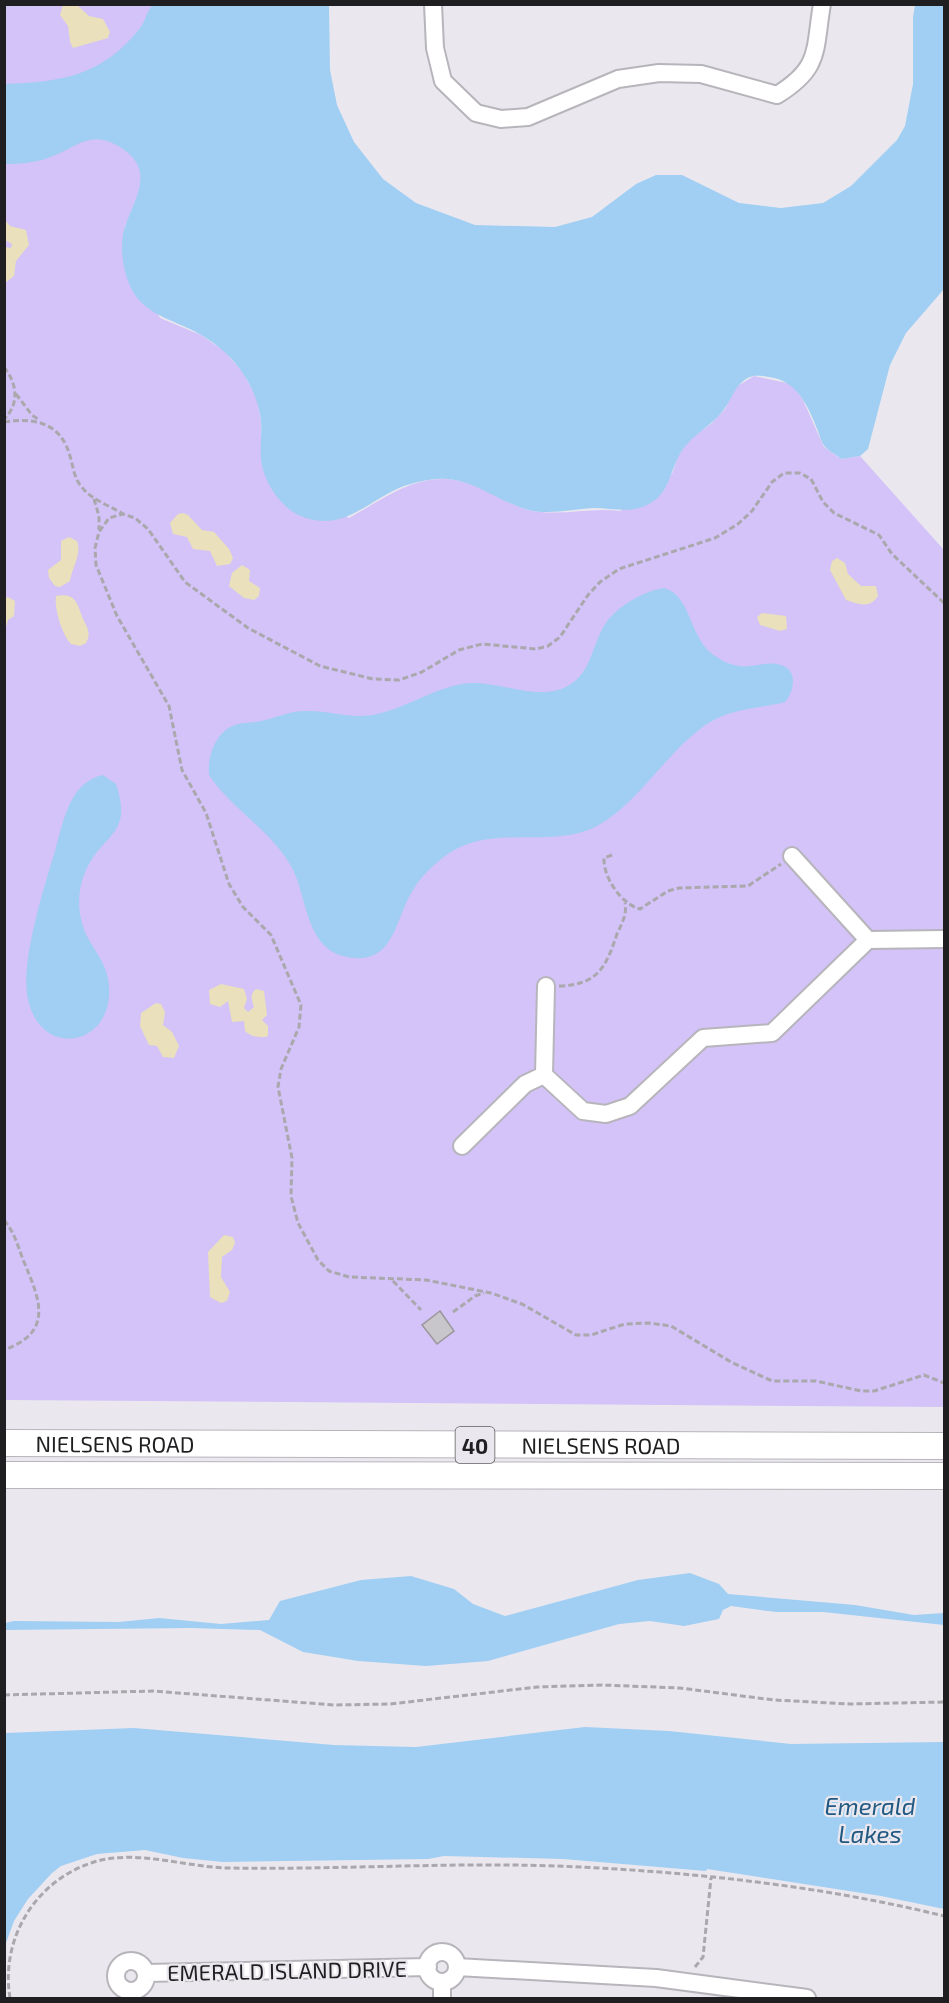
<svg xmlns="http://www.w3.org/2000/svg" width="949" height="2003" viewBox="0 0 949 2003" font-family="'Exo 2',sans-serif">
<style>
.green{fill:#d3c3f8}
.sand{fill:#eae0bb}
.water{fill:#a1cef3}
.building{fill:#c9c6cb;stroke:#9a979c;stroke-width:1.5}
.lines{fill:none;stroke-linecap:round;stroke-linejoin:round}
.minor-casing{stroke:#b7b5bb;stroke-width:20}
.primary-casing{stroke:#b7b5bb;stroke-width:28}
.path{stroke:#aaa8ad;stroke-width:3;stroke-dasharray:6 3;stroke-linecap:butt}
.minor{stroke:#fff;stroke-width:16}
.primary{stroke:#fff;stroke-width:26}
.labels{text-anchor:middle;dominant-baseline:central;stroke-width:4.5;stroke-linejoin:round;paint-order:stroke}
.shield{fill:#eae8ee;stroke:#5c5b5e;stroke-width:1.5}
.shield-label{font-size:21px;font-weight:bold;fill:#1f1e20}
.street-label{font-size:22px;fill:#1f1e20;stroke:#eae8ee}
.water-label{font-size:24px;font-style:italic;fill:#215982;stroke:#eae8ee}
</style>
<rect width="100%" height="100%" fill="#eae8ee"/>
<path class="green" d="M 5,5 L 158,5 L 140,190 L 125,226 L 122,247 L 160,318 L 201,335 L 224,351 L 242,371 L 257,398 L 261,422 L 261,461 L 349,518 C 389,496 424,466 473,485 C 492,492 509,505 528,510 C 558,517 590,507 620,511 L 672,474 L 678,456 L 689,440 L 712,423 L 725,409 L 736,387 L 754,376 L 792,384 L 803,400 L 824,447 L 841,459 L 860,456 L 944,550 L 944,1407 L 5,1400 Z"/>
<path class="sand" d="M 63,5 L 77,5 L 89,16 L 103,19 L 110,32 L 108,38 L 73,48 L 70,42 L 68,26 L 60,15 Z
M 5,220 L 10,226 L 26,230 L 29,245 L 16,261 L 14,276 L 5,283 L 5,247 L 11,248 L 12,244 L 5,240 Z
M 183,513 L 188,515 L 202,530 L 214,532 L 229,549 L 233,558 L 230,564 L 217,566 L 210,551 L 193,549 L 187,537 L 173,534 L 170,523 L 178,514 Z
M 69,537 L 77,541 C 82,555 72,567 70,581 L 60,587 L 55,586 L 49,578 L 48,570 L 61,560 L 61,541 Z
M 837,558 L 845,563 L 848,574 L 861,586 L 876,586 L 878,596 C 870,609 858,604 846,600 L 830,570 L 832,561 Z
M 242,565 L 250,570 L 249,581 L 260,588 L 259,596 L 254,600 L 244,598 L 229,586 L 232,573 Z
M 56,596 C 78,592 77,606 84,621 C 88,629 91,634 86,643 L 80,646 L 71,644 C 62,634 54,609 56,596 Z
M 8,597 L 15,601 L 14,616 L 8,620 L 5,631 L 5,598 Z
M 762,613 L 786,616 L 787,629 L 780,631 L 760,625 L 757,617 Z
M 221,984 L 244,989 L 247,999 L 244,1008 L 248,1012 L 254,1007 C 252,1000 249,995 256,989 L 264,991 L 267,1015 L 262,1020 L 268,1026 L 268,1036 C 262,1039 249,1036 245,1031 L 244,1021 L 232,1022 L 228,1001 L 220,1007 L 210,1004 L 209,990 Z
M 156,1003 L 161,1004 L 165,1012 L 163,1025 L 172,1032 L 179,1046 L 174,1058 L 163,1057 L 157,1046 L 149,1045 L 140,1026 L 141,1013 Z
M 224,1235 L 233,1237 L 235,1243 L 232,1250 L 222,1257 L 221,1277 L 230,1292 L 227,1301 L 221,1303 L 210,1297 L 208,1252 Z"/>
<path class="water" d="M 154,4 L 329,5 L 330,70 L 337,105 L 354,142 L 383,179 L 416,203 L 475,225 L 555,227 L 592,217 L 636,184 L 656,175 L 682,175 L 739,203 L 781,208 L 823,203 L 851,186 L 897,140 L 905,126 L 913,84 L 913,17 L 915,5 L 944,5 L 944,289 L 906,333 L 890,365 L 868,449 L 860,456 L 841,459 C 837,455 830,452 826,448 C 822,444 820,437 818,431 C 810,411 800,386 778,379 C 771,377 760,375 753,376 C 737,380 733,397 725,408 C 713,426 692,434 681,452 C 670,470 670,493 649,504 C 631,514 613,508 594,508 C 571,509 548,516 525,509 C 495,500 470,476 437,479 C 422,480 403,485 389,493 C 361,508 339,530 303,517 C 281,509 263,481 261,459 C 260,446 262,433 261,421 C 259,404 253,389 244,375 C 234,359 219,346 203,336 C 170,316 136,317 125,271 C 122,260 121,246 123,234 C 129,205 159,174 123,149 C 90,127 78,148 48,158 C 34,163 19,164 5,164 L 5,84 C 61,82 103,76 140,28 C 146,21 146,11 154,4 Z
M 664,588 C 694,597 687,640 718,658 C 724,662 732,665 739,666 C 752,668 764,662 776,664 C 798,666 796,689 785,702 C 758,709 731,708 707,724 C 668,750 638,804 597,826 C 551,850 492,823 448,854 C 435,863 421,876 413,890 C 394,920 395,969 343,956 C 306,946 307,898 293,870 C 274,832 232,810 209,775 C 207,755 217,729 238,724 C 247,722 256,723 265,720 C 279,717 290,711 305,711 C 329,710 352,720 377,714 C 410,707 437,685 472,683 C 502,682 543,703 571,684 C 591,671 592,646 604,626 C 615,607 644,591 664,588 Z
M 103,775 L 116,784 C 119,793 122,805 121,815 C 119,829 111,836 103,845 C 78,871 72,907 88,938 C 94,949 103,961 107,974 C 124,1045 38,1066 27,994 C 22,957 44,887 55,851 C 63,823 69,782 103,775 Z
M 690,1573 L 719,1584 L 728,1594 L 855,1605 L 914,1615 L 944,1613 L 944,1625 L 823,1612 L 776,1612 L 731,1606 L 723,1610 L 719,1619 L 684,1626 L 650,1621 L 619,1624 L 488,1661 L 426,1666 L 358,1661 L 303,1652 L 260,1630 L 191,1628 L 5,1630 L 5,1623 L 14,1621 L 119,1622 L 159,1618 L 221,1624 L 269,1620 L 280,1601 L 361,1580 L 411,1576 L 454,1589 L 473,1604 L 505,1616 L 638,1580 Z
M 585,1727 L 669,1731 L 791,1744 L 944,1742 L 944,1909 L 881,1896 L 707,1869 L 706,1871 L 563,1859 L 444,1856 L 428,1859 L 223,1862 L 183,1858 L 145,1850 L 97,1854 L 61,1866 L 52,1873 L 28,1899 L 14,1921 L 5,1946 L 5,1733 L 134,1728 L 334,1745 L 416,1747 Z"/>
<path class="building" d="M 440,1311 L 454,1331 L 437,1344 L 422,1325 Z"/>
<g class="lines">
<g class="minor-casing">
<path id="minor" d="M 433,4 L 435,48 L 443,81 L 476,113 L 501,119 L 528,117 L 618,79 L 659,73 L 701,74 L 777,95 C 821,68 814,51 822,4
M 792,856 L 868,940
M 544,1075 L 583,1111 L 606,1114 L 630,1106 L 703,1038 L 772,1033 L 868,940 L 944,939
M 462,1146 L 525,1084 L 544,1075 L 546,986
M427 1967a15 15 0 1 1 30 0a15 15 0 1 1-30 0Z
M116 1976a15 15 0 1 1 30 0a15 15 0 1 1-30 0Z
M 457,1967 L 656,1978 L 807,1998
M 146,1973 L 428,1967
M 442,1998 L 442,1982"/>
</g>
<g class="primary-casing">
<g id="primary">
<path id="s1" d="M 4,1443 L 944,1446"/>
<path d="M 4,1475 L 944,1476"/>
</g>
</g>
<path class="path" d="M 4,367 C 17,383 20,404 4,419
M 16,394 L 32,415 L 39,420
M 4,422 C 35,417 61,423 70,456 C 73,466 74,478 81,486 C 91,500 109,505 123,514
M 94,499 L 99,516 L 99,530
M 944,603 L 892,554 L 879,535 L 834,513 L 823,502 L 811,479 L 800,473 L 784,473 L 772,482 L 752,511 L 738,524 L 715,538 L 619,569 L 600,582 L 588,595 L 560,637 L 548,646 L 536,649 L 482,644 L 459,650 L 422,672 L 399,680 L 373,679 L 320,666 L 248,628 L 185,582 L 148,529 L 135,518 L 123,514 L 109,518 L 99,532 L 95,548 L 96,565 L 117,616 L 169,706 L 182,770 L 206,813 L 229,884 L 243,907 L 271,935 L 301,1005 L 299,1027 L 281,1069 L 278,1087 L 292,1158 L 291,1196 L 298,1223 L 318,1260 L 329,1271 L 349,1277 L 426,1280 L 491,1293 L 522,1304 L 576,1335 L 591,1335 L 625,1324 L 649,1323 L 671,1326 L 731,1362 L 772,1381 L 816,1381 L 861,1391 L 874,1391 L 924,1375 L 944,1383
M 612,855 L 604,858 C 603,877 621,904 640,909 L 668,891 L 679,888 L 748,886 L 781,864
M 559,986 C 598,985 606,967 617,934 C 622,923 627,915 625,903
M 4,1220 C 15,1233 18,1247 24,1262 C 40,1300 54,1332 4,1350
M 393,1281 L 421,1310
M 453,1312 L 475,1296 L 484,1293
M 4,1695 L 153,1691 L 334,1705 L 390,1704 L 537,1687 L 602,1685 L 680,1688 L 774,1700 L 850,1704 L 944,1702
M 695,1967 L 703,1957 L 711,1878
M 10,1998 C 0,1938 36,1880 94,1862 C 136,1849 184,1867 228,1868 C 345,1870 463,1861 580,1867 C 702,1873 826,1887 944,1916"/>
<use href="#minor" class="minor"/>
<use href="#primary" class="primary"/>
</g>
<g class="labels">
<rect class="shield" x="455.5" y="1427" width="39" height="36" rx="4.5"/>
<g class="shield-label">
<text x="475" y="1445">40</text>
</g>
<g class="street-label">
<text stroke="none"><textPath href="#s1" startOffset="111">NIELSENS ROAD</textPath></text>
<text stroke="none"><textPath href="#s1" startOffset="597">NIELSENS ROAD</textPath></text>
<text transform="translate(287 1970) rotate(-1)">EMERALD ISLAND DRIVE</text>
</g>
<g class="water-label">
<text x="870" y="1805">Emerald<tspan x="870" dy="28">Lakes</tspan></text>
</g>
</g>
<rect width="949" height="2003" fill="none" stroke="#1f1e20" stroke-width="12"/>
</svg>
